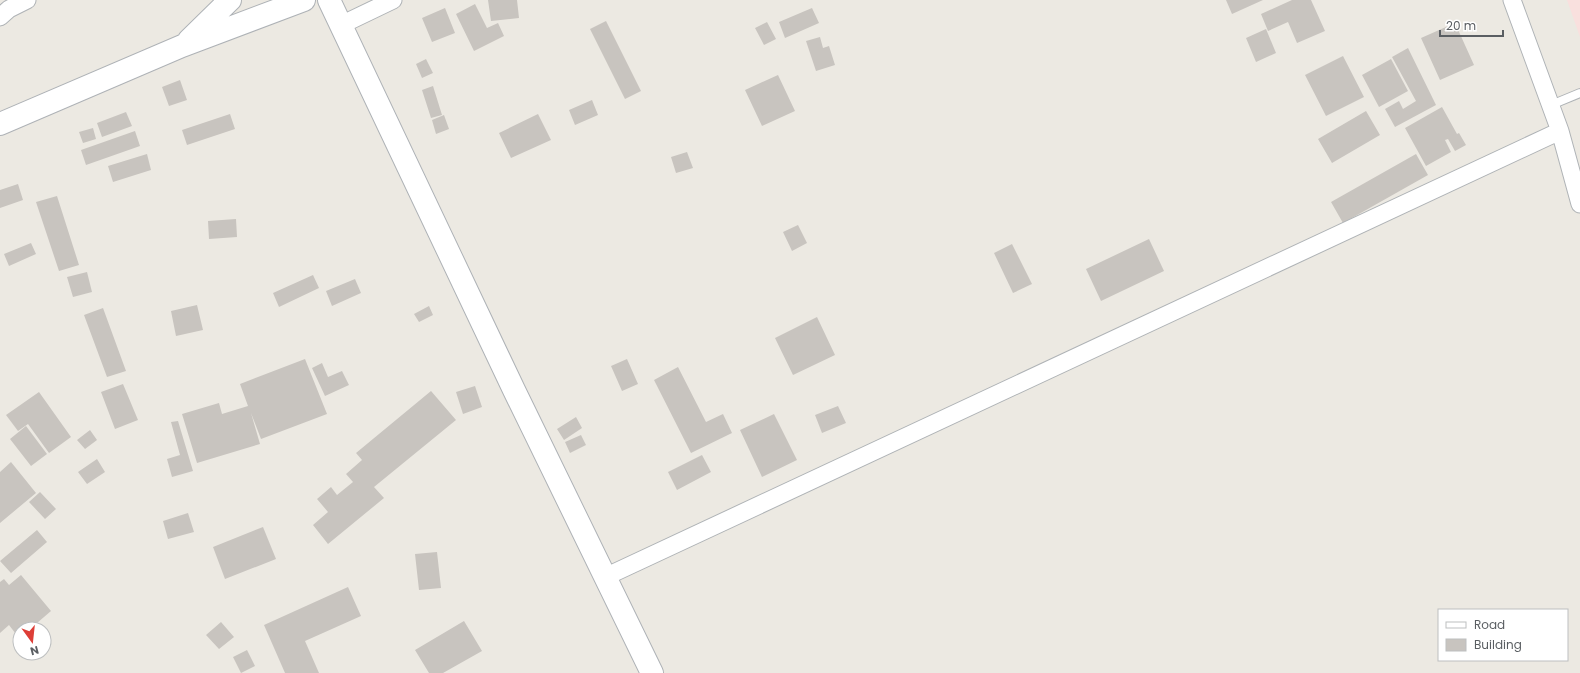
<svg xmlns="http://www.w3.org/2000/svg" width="1580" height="673" viewBox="0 0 1580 673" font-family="Poppins,sans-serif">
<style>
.medical{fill:#f9e0de}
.building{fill:#c8c4bf}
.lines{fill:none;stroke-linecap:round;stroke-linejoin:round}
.lane-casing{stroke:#afb3b6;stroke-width:10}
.street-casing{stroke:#afb3b6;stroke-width:19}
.secondary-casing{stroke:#aeb2b6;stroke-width:24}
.lane{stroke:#fff;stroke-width:8}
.street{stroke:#fff;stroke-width:17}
.secondary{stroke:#fff;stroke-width:22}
</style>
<rect width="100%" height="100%" fill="#ece9e2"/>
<path class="medical" d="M 1567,0 L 1580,0 L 1580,37 Z"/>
<path class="building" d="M 488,0 L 517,0 L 519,18 L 491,21 Z
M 1226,0 L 1263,0 L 1232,14 Z
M 1292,0 L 1311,0 L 1325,31 L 1297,43 L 1288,22 L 1268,31 L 1261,14 Z
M 475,4 L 487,28 L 498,23 L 504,36 L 474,51 L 456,14 Z
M 445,8 L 455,33 L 432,42 L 422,18 Z
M 812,8 L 819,23 L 785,38 L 779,22 Z
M 606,21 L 641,91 L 625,99 L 590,29 Z
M 767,22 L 776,39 L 764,45 L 755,28 Z
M 1455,23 L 1474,65 L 1440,80 L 1421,38 Z
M 1266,29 L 1276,53 L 1256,62 L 1246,38 Z
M 820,37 L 823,48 L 829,46 L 835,65 L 816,71 L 806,41 Z
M 1408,48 L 1436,105 L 1395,127 L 1385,109 L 1399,101 L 1403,109 L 1416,101 L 1392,57 Z
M 1343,56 L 1364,97 L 1326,116 L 1305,75 Z
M 426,59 L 433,73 L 422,78 L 416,64 Z
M 1391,59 L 1408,91 L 1379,107 L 1362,75 Z
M 778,75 L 795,111 L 762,126 L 745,90 Z
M 180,80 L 187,100 L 169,106 L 162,87 Z
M 433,86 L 442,115 L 431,118 L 422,90 Z
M 592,100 L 598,115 L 575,125 L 569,110 Z
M 1442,107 L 1457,134 L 1459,133 L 1466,145 L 1455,151 L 1448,139 L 1445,140 L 1451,152 L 1426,166 L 1405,128 Z
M 1366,111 L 1380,135 L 1332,163 L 1318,139 Z
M 126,112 L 132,126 L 102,137 L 97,123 Z
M 230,114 L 235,129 L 187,145 L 182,130 Z
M 538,114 L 551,140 L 511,158 L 499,133 Z
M 444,115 L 449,129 L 436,134 L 432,120 Z
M 93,128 L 96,139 L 83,143 L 79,132 Z
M 135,131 L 140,146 L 86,165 L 81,150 Z
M 687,152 L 693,168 L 676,173 L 671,157 Z
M 147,154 L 151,170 L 113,182 L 108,166 Z
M 1416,154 L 1428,175 L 1343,223 L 1331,202 Z
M 18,184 L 23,200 L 0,208 L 0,190 Z
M 57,196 L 79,265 L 59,271 L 36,202 Z
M 236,219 L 237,237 L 209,239 L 208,221 Z
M 798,225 L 807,243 L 792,251 L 783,232 Z
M 1149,239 L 1164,271 L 1101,301 L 1086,269 Z
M 31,243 L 36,254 L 9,266 L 4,254 Z
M 1012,244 L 1032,284 L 1013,293 L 994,253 Z
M 87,272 L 92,292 L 73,297 L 67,277 Z
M 313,275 L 319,288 L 279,307 L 273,293 Z
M 355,279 L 361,293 L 332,306 L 326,291 Z
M 197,305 L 203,330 L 176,336 L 171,311 Z
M 429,306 L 433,315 L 419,322 L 414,314 Z
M 103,308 L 126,371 L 107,377 L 84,315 Z
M 817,317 L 835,355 L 793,375 L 775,338 Z
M 305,359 L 327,414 L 261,439 L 251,413 L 260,444 L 197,463 L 182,414 L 219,403 L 222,414 L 248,406 L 240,384 Z
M 627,359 L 638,384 L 622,391 L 611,366 Z
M 322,363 L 328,377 L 342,371 L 349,385 L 325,396 L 312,368 Z
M 678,367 L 706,422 L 723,414 L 732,433 L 691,453 L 654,380 Z
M 123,384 L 138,420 L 115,429 L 101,392 Z
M 475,386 L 482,407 L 463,414 L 456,392 Z
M 431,391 L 456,420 L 374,487 L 384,498 L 328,544 L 313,525 L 328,512 L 317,499 L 331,487 L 337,495 L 353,482 L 346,474 L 362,460 L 356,453 Z
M 39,392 L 71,437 L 49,453 L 28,424 L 18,431 L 6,415 Z
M 838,406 L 846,423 L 822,433 L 815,415 Z
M 774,414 L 797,460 L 762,477 L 740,430 Z
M 576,417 L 582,428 L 564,440 L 557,429 Z
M 178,421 L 193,471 L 172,477 L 167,459 L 180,455 L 171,422 Z
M 26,426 L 47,454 L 31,466 L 10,439 Z
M 90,430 L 97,440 L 85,449 L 77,440 Z
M 581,435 L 586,445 L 570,453 L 565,442 Z
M 702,455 L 711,472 L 677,490 L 668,472 Z
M 97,459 L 105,472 L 87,484 L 78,472 Z
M 11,462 L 36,493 L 0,523 L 0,472 Z
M 40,492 L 56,509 L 45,519 L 29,502 Z
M 188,513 L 194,532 L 168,539 L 163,521 Z
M 263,527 L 276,559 L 225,579 L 213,547 Z
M 37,530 L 47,542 L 11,573 L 0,561 Z
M 437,552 L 441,588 L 419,590 L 415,554 Z
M 21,575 L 51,611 L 30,629 L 20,629 L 19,638 L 9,625 L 0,633 L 0,582 L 4,579 L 9,585 Z
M 348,587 L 361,616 L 305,641 L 319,673 L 285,673 L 264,625 Z
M 464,621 L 482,651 L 443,673 L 429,673 L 415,650 Z
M 221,622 L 234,637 L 219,649 L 206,635 Z
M 247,650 L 255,666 L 241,673 L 233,657 Z"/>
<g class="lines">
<g class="lane-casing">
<path id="lane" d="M 1551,105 L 1580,93"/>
</g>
<g class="street-casing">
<path id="street" d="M 1512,0 L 1560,131 L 1580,204
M 0,17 L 9,9 L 27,0
M 341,25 L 393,0
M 605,577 L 1560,131"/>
</g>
<g class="secondary-casing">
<path id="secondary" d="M 329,0 L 514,390 L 652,673
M 189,40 L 230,0
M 0,124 L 182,46 L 304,0"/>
</g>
<use href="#lane" class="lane"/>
<use href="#street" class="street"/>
<use href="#secondary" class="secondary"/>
</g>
<rect x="1438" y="609" width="130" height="52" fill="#ffffff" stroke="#bdbfc0"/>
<rect x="1446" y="622" width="20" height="6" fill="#ffffff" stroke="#bdbfc0"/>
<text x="1474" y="629" font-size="12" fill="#5a5e62">Road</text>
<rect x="1446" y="639" width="20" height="12" fill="#c8c4bf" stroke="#bdbfc0"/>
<text x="1474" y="649" font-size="12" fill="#5a5e62">Building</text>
<g transform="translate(32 641) rotate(165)"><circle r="19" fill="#ffffff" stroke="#bdbfc0"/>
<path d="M0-3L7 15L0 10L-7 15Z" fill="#dd3e37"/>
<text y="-6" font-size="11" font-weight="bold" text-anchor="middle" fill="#5a5e62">N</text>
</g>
<path d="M1440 30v6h63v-6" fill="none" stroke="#5a5e62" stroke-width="2"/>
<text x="1446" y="30" font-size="12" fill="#5a5e62" stroke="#ffffff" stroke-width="3" paint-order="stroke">20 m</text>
</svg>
